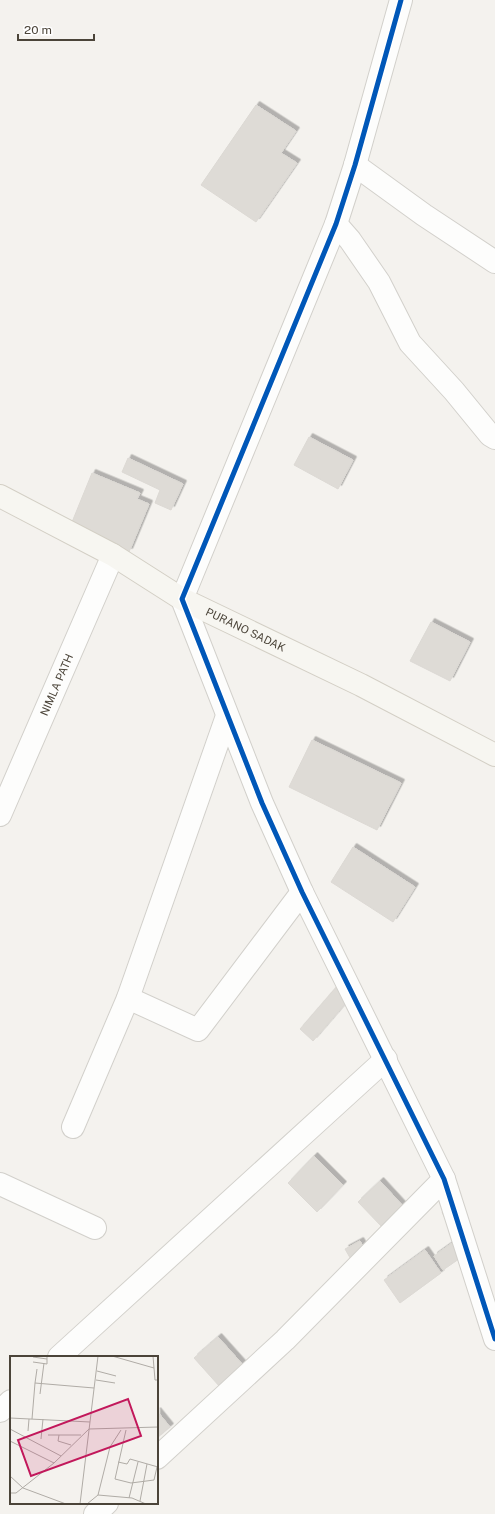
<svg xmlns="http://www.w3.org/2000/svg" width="495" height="1514" viewBox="0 0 495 1514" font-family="'Public Sans',sans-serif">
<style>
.building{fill:#dedbd6;stroke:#dcd9d4;filter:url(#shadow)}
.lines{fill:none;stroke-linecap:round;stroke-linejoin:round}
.minor-casing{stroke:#d2d0cb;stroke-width:24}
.secondary-casing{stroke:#d3cfc5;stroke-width:24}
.minor{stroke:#fdfdfc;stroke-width:22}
.secondary{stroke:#f7f6f1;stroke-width:22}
.cycleway-casing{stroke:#fff;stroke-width:8}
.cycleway{stroke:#0057b8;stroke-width:5}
.labels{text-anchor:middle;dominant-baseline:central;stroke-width:4;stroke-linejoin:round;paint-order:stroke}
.street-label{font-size:11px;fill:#4b4439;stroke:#fff}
.inset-road{fill:none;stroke:#b0aca6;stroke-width:1}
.view{fill:#c2185b;fill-opacity:0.15;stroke:#c2185b;stroke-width:2}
.inset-edge{fill:none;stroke:#4b4439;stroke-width:2}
</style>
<defs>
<filter id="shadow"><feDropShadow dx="3.5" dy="-3.5" stdDeviation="0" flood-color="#0004"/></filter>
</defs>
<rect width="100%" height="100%" fill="#f4f2ee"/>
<path class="building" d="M 256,105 L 296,131 L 281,153 L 297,163 L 256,222 L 201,185 Z
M 309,437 L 353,460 L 338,489 L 294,465 Z
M 128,458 L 183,484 L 171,510 L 155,503 L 160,490 L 122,472 Z
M 92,473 L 140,493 L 137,499 L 149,504 L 129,552 L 70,527 Z
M 431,622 L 470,642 L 450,681 L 410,661 Z
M 312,740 L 401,783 L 377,830 L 289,787 Z
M 353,847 L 415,887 L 393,922 L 331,882 Z
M 338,985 L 351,997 L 313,1041 L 300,1029 Z
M 314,1156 L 343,1185 L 317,1212 L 288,1183 Z
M 380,1181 L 404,1207 L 382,1227 L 358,1202 Z
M 453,1205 L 472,1250 L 443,1270 L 434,1256 L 455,1241 L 442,1212 Z
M 360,1241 L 368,1255 L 353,1263 L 345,1249 Z
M 425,1250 L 441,1273 L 400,1303 L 384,1280 Z
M 218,1337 L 244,1366 L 220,1387 L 194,1358 Z
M 157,1411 L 170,1427 L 157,1438 Z"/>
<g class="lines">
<g class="minor-casing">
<g id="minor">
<path d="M 401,0 L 355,165 L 336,224 L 182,599 L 262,803 L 302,892 L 444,1179 L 495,1339"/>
<path d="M 355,165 L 424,215 L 495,262"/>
<path d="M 336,224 L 350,240 L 379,282 L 410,343 L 454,391 L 490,435 L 495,438"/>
<path id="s1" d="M 0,815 L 113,555"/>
<path d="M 128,998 L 198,1030 L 302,892"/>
<path d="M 73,1127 L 128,998 L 227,716"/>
<path d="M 0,1184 L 95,1228"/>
<path d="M 59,1357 L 386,1059"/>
<path d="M 0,1411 L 11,1401"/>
<path d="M 157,1458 L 285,1340 L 444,1179"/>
<path d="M 95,1514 L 107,1503"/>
</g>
</g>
<g class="secondary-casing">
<g id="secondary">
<path id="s2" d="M 0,496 L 113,555 L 182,599 L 361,685 L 495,755"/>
</g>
</g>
<use href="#minor" class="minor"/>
<use href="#secondary" class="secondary"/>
<g class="cycleway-casing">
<path id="cycleway" d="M 401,0 L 355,165 L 336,224 L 182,599 L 262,803 L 302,892 L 444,1179 L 495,1339"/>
</g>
<use href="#cycleway" class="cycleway"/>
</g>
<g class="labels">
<g class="street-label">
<text stroke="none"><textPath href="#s2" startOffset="280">PURANO SADAK</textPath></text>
<text stroke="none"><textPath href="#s1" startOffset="142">NIMLA PATH</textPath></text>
</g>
</g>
<g transform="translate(10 1356)">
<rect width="148" height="148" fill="#f4f2ee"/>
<path class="inset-road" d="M 102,0 L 144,12M 143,0 L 145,24 L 148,24M 23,1 L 37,3M 23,6 L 37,8 L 37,0M 87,15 L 106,20M 86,24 L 105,27M 25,27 L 27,13M 30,38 L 34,7M 0,62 L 80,66M 22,63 L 25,27 L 84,32M 0,73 L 51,100M 116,74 L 105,123 L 121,127 L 144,124 L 147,111M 18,75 L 19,63M 38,79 L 71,79M 49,79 L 48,85 L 61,89M 31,83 L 33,63M 0,85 L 44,107M 108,106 L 117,108 L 120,103 L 148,111M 0,120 L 13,132 L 56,148M 0,137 L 6,137 L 44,107 L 79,73 L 148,71M 88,139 L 100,91 L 111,74M 119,142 L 128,106M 130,145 L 137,108M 70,148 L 88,0M 77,148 L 88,139 L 122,142 L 136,148"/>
<path class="view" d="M 118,43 L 131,80 L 21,120 L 8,84 Z"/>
<rect width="148" height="148" class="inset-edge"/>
</g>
<path d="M18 34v6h76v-6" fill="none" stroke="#4b4439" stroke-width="2"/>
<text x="24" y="34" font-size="12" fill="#4b4439" stroke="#ffffff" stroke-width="3" paint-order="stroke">20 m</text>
</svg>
